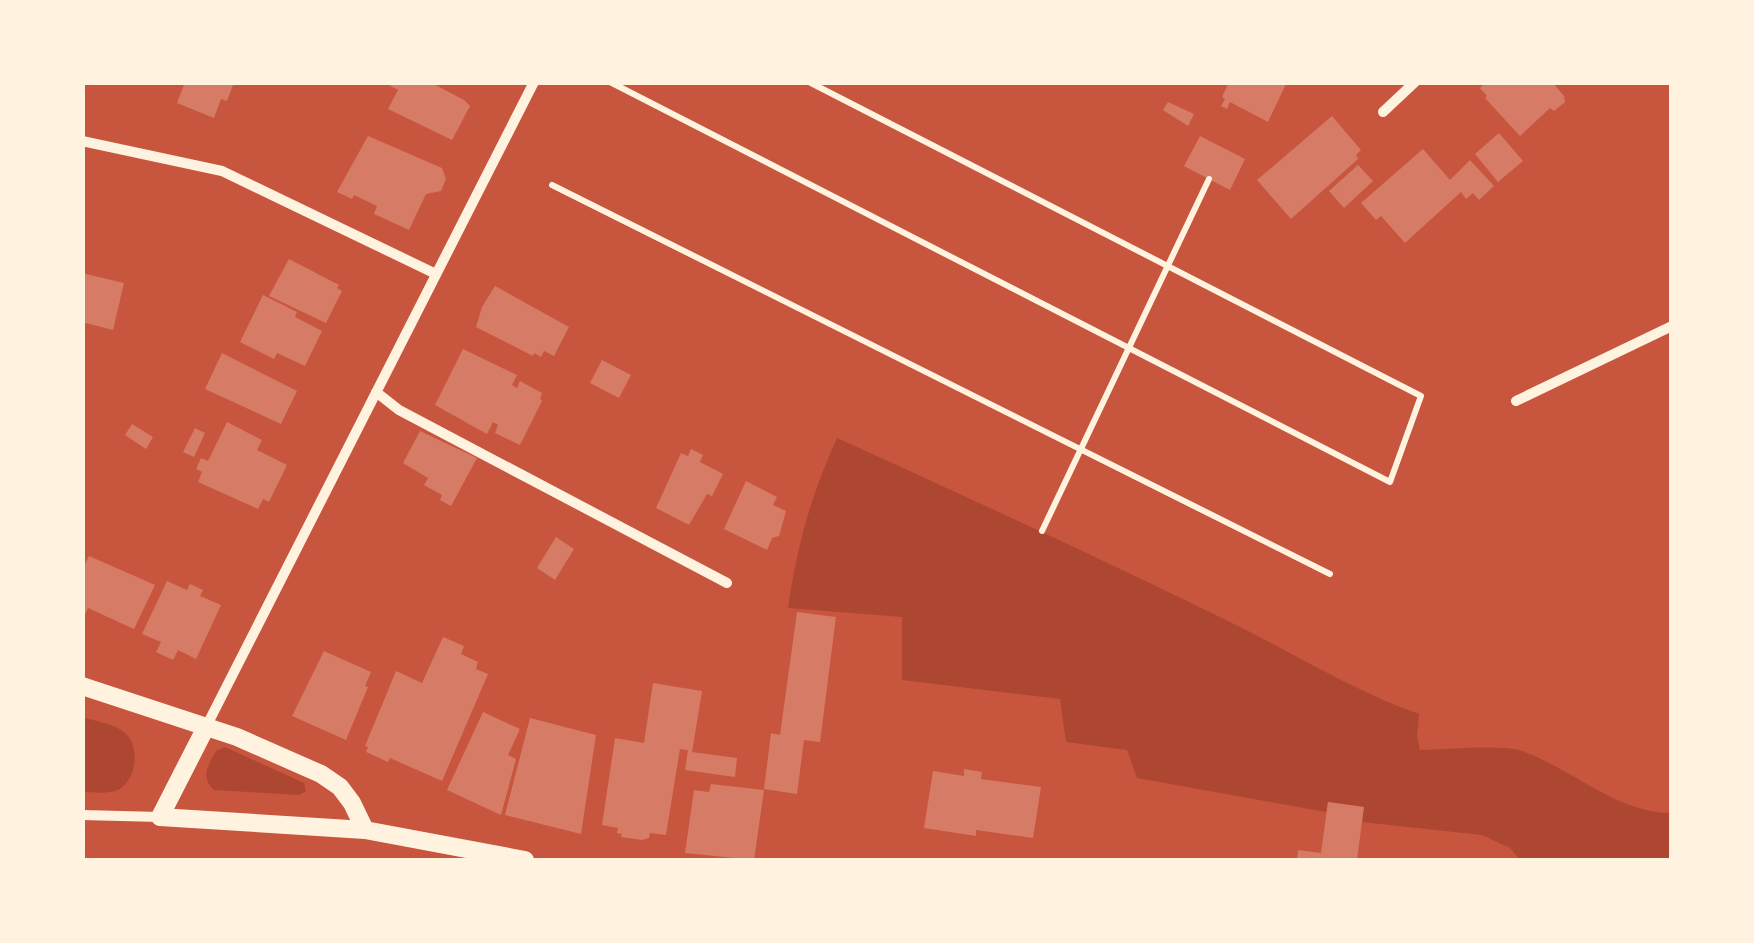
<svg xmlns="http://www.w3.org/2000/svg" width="1754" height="943" viewBox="0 0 1754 943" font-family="'Varela Round',sans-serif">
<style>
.green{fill:#ae4732}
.building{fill:#d67c66}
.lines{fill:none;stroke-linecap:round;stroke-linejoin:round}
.path{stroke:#fff3e0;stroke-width:6}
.minor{stroke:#fff3e0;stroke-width:10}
.tertiary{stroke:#fff3e0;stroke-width:18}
</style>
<rect width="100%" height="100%" fill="#c8553d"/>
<path class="green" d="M 837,438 C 967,497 1097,557 1226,620 C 1290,651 1351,690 1419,714 L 1417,737 L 1420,750 C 1444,750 1502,744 1522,751 C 1569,767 1619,814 1671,813 L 1671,860 L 1520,860 L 1510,848 L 1482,835 L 1362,822 L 1364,807 L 1328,802 L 1326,812 L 1137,778 L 1127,750 L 1066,742 L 1060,699 L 902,680 L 902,617 L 788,608 C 797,545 811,496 837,438 Z
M 83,717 C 94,721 110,723 121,730 C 142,742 138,783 115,791 C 105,794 92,792 83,792 Z
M 225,747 L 304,783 L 306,791 L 299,795 L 214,790 C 200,777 208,765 216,751 Z"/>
<path class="building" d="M 185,82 L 234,82 L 227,101 L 221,99 L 214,118 L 177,103 Z
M 390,82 L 430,82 L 464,100 L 470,106 L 452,140 L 388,109 L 398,90 L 389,85 Z
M 1229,82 L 1287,82 L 1268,122 L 1230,102 L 1227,109 L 1221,106 L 1225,99 L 1222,97 Z
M 1486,82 L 1552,82 L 1564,96 L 1565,102 L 1554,111 L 1550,108 L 1520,136 L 1485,98 L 1487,96 L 1480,88 Z
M 1168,102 L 1194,114 L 1188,126 L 1163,110 Z
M 1332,116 L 1361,150 L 1356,155 L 1358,159 L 1291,219 L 1257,180 Z
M 1499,133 L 1523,161 L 1498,182 L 1475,154 Z
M 368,136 L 442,168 L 446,179 L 441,191 L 426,194 L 409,230 L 374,214 L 377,206 L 354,195 L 352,199 L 337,192 Z
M 1200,136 L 1245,159 L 1230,190 L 1184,166 Z
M 1423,149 L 1450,180 L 1470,160 L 1494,186 L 1479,200 L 1473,193 L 1466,199 L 1461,192 L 1405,243 L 1381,216 L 1376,220 L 1361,203 Z
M 1358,165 L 1373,181 L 1344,208 L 1329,191 Z
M 289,259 L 339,285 L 337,288 L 342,291 L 326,323 L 269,296 Z
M 82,273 L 124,283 L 113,330 L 82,322 Z
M 495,286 L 569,327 L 554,356 L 544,351 L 541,357 L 534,353 L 533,356 L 476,327 L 482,307 Z
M 263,295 L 297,312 L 295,317 L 322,331 L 305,366 L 277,353 L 274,359 L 240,342 Z
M 463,349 L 517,375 L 512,385 L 517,388 L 520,381 L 542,393 L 540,399 L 542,401 L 520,445 L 495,433 L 498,425 L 493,422 L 487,434 L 435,405 Z
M 222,353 L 297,391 L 281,424 L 205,389 Z
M 602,360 L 631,375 L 619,398 L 590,383 Z
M 227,422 L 262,440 L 257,450 L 287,465 L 269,502 L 263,499 L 258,509 L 198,482 L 202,472 L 196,469 L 201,458 L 208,461 Z
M 132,424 L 153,437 L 146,449 L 125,435 Z
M 195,428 L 205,433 L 194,457 L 183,452 Z
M 420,431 L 477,458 L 451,506 L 440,500 L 442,495 L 424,485 L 428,478 L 403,463 Z
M 691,449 L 703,455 L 700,462 L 723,474 L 712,496 L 707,494 L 689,525 L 656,508 L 681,453 L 688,456 Z
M 746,481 L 777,497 L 773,505 L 786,511 L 779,536 L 772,538 L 767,550 L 724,529 Z
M 556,537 L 574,549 L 555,580 L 537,568 Z
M 89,556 L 155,585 L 134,629 L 88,608 L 82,620 L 82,570 Z
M 167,581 L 187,590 L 190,584 L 203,590 L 200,596 L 221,605 L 196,659 L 178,650 L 173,660 L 156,652 L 161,642 L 142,634 Z
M 797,612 L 836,617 L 820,742 L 804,740 L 797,794 L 764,789 L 771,733 L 780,735 Z
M 443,637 L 464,646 L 461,654 L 478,662 L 476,669 L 488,674 L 442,781 L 390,758 L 388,762 L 366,752 L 368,747 L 365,746 L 396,671 L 422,683 Z
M 324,651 L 371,672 L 365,686 L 368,687 L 346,740 L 292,716 Z
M 653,683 L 702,691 L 692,752 L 737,758 L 735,777 L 685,770 L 688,750 L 680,749 L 666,835 L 650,833 L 649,838 L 642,840 L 621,837 L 622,834 L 617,833 L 618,828 L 602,825 L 615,738 L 644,743 Z
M 483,712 L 520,729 L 508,755 L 516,759 L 501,815 L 447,790 Z
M 530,718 L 596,735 L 581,834 L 505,815 Z
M 964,769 L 982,772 L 981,779 L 1041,787 L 1033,838 L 976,830 L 976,836 L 924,828 L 933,771 L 964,776 Z
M 711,784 L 764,790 L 754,860 L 685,853 L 694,790 L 709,792 Z
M 1328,802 L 1364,807 L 1357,860 L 1297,860 L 1298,850 L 1321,853 Z"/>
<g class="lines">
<path class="path" d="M 610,82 L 1390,482 L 1421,396 L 809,82
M 552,185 L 1330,574
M 1042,531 L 1209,179"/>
<path class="minor" d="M 1383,112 L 1415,82
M 82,141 L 222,171 L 436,274
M 376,392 L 399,410 L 727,583
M 1516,401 L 1672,326
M 206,727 L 534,82
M 82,815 L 160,817"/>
<path class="tertiary" d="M 82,686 L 237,737 L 321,774 L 340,787 L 352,803 L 365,830
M 206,727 L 160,817 L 365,830 L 525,860"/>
</g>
<rect width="1754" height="943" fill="none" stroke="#fff3e0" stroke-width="170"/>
</svg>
